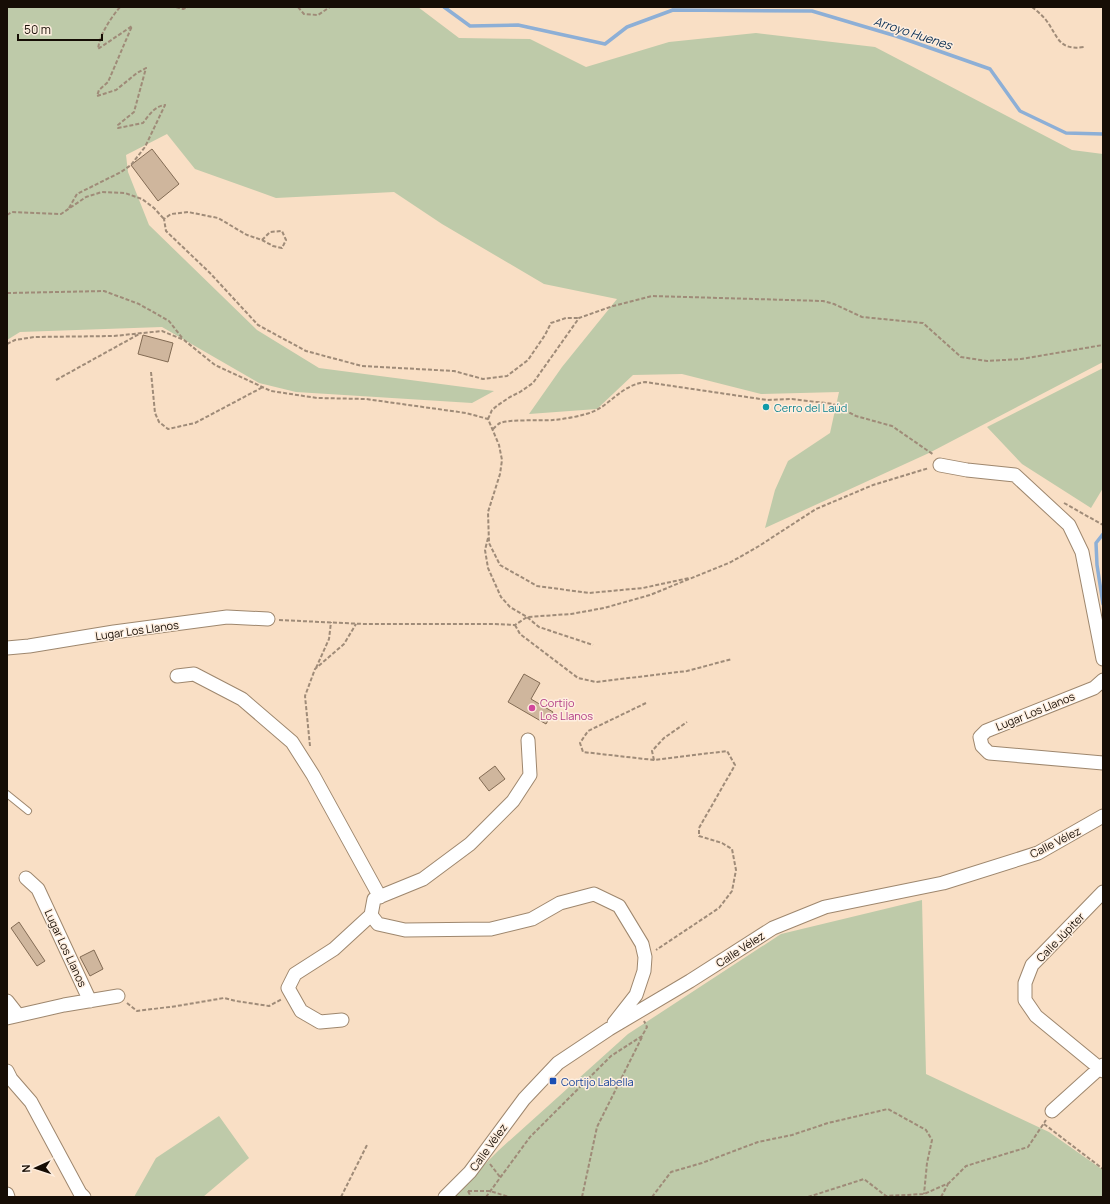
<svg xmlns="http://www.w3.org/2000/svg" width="1110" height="1204" viewBox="0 0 1110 1204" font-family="Manrope,sans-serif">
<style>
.green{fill:#becaa9}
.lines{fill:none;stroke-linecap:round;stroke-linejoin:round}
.stream{stroke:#8dafd6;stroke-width:3.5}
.building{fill:#cfb69d;stroke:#826b54}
.service-casing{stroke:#9e876e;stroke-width:8}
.minor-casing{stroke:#9e876e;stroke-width:15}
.path{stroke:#9f8b78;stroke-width:2;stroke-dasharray:4 2;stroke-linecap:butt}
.service{stroke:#fff;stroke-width:6}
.minor{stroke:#fff;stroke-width:13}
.culture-dot{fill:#0f9aa8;stroke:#feeedf;stroke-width:1.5}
.hotel-dot{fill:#d1479c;stroke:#feeedf;stroke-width:1.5}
.transit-dot{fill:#1a4fb4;stroke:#feeedf;stroke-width:1.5}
.labels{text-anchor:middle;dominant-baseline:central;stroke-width:3;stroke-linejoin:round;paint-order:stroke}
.culture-label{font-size:11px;fill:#0d838f;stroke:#feeedf;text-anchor:start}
.street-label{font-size:11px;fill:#160d05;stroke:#feeedf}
.hotel-label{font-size:11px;fill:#b23c85;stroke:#feeedf;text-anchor:start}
.transit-label{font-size:11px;fill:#164399;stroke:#feeedf;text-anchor:start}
.water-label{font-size:12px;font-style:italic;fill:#092f54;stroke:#feeedf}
</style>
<rect width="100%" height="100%" fill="#f9dfc5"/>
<path class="green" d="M 7,7 L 418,7 L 459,38 L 530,39 L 586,67 L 669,42 L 756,33 L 875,47 L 1072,150 L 1103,154 L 1103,362 L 929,453 L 765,528 L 775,490 L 788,461 L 830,433 L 839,392 L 761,394 L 682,374 L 633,375 L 597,409 L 529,414 L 562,367 L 617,299 L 544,284 L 442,224 L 394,192 L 276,198 L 195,169 L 167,134 L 126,155 L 128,172 L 149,225 L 257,330 L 319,368 L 494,391 L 472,403 L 296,392 L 259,383 L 162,327 L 20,332 L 7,340 Z
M 1103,368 L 1103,488 L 1091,508 L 1022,464 L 987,427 Z
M 922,900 L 926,1074 L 1049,1132 L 1103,1170 L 1103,1197 L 452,1197 L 499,1150 L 628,1034 L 781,934 Z
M 219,1116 L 249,1158 L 203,1197 L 134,1197 L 156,1158 Z"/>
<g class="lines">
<path class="stream" d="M 444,7 L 470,26 L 518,25 L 605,44 L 627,27 L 673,10 L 812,11 L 896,36 L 990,69 L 1020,111 L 1066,133 L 1103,134
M 1103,534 L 1096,543 L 1097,565 L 1103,604"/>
</g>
<path class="building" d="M 152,149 L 179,184 L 158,201 L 131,165 Z
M 143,335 L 173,343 L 168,362 L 138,354 Z
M 524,674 L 540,683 L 531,699 L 553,712 L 546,724 L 508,702 Z
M 495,766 L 505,779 L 489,791 L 479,778 Z
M 19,922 L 45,961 L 37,966 L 11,928 Z
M 94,950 L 103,969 L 90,976 L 80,957 Z"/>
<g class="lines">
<g class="service-casing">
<path id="service" d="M 7,794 L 28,811"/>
</g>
<g class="minor-casing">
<path id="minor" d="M 940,465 L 967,470 L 1015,475 L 1069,525 L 1082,552 L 1103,659
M 7,648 L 29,646 L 114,632 L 227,617 L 268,619
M 177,676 L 194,674 L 242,699 L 292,742 L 313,775 L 380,897
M 1103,680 L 1094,688 L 986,731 L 980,737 L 982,746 L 989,753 L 1103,763
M 528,740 L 530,775 L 513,801 L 470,844 L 423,879 L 374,899 L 371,915 L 378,924 L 405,930 L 491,929 L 532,919 L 560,903 L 594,894 L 619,906 L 642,944 L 645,957 L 644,971 L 636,995 L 614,1023
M 26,878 L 38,889 L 90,1001
M 1103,892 L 1032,965 L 1025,983 L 1025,1000 L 1036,1016 L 1103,1071
M 7,1001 L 18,1015
M 7,1018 L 64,1005 L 118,996
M 342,1020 L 320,1022 L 301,1011 L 288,988 L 295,974 L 334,949 L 371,915
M 7,1071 L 11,1079 L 31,1102 L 80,1193 L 84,1197
M 1052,1111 L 1103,1065
M 7,1194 L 8,1197
M 445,1197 L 470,1172 L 524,1099 L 558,1063 L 609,1029 L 690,981 L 773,928 L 825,907 L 943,883 L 1038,853 L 1103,816"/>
</g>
<path class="path" d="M 176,7 L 183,9 L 188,7
M 231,7 L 233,7
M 298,7 L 304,14 L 318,15 L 330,7
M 1032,7 C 1037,11 1042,15 1046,20 C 1058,36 1058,51 1084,47
M 69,208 L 77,194 L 121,172 L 131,165 L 145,147 L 165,105 C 155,106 149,115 143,123 L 118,128 L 118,125 L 134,112 L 146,68 L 137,73 L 116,90 L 97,96 L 99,90 L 108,82 L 132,26 L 98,49 C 100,34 110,19 120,7
M 7,215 L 12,212 L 61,214 L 86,197 L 102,192 L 125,193 L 142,199 L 154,208 L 164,219
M 262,240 L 270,232 L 282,231 L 286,240 L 282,248 L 273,246 L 262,240 L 247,235 L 218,218 L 188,212 L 171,214 L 164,219 L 166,231 L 210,273 L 258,325 L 306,351 L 362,366 L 454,371 L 483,379 L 507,376 L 528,360 L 545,335 L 551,323 L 566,318 L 579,318
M 7,293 L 104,291 L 139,304 L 169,321 L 183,339
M 7,344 L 15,340 L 34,337 L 114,336 L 162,331 L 184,340 L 215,365 L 271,391 L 317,398 L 366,399 L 466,413 L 488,419 L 499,445 L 502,460 L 500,474 L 488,512 L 489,543 L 500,565 L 537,586 L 589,593 L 643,588 L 689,578
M 151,372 L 155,413 L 159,422 L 168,429 L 195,423 L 263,387
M 56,380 L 141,333
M 488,419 L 492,410 L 498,405 L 510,397 L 520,392 L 533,383 L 579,318 L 613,306 L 652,296 L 823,301 L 834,304 L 862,317 L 923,323 L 961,357 L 987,361 L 1021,359 L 1103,345
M 493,429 C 495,427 498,424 500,423 C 510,419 540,421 553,420 C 564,419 576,417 586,414 C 610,408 618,386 645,382 L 767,400 L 792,399 L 833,404 L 856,416 L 892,426 L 934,455
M 1064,503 L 1103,525
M 488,538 L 485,550 L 488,568 L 501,597 L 510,607 L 527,617 L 539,627 L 593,645
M 279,620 L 364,624 L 494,624 L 515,625 L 527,617 L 571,614 L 604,608 L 650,595 L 731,562 L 759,546 L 816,509 L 873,485 L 929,468
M 515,625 L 520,634 L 578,678 L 596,682 L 687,671 L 732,659
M 316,668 L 329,639 L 331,622
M 646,703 L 588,731 L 580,743 L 583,752 L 654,760 L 727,751 L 735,765 L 699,828 L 699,836 L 722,843 L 732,849 L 736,870 L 732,891 L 719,908 L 656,950
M 310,746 L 305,696 L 315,669 L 344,644 L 356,624
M 654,760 L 652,751 L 664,738 L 687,722
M 127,1003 L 137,1011 L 177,1006 L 224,998 L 236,1001 L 269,1006 L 282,999
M 1044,1124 L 1103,1169
M 490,1164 L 500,1177
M 468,1191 L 490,1191 L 509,1197
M 468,1191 L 471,1197
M 341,1197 L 367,1145
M 486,1197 L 530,1137 L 611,1056 L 642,1036 L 647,1027 L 644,1021
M 582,1197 L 597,1127 L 642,1037
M 652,1197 L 671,1172 L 702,1163 L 758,1142 L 792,1135 L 828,1123 L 888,1109 L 926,1130 L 932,1140 L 927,1163 L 924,1194
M 808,1197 L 864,1179 L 886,1196 L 924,1194 L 949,1183 L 966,1166 L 1028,1147 L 1046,1120
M 941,1197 L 948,1184"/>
<use href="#service" class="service"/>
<use href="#minor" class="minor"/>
</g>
<circle class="culture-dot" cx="766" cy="407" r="4"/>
<circle class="hotel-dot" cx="532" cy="708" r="4"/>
<rect class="transit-dot" x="549" y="1077" width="8" height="8" rx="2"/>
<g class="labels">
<g class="culture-label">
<text x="774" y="407">Cerro del Laúd</text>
</g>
<g class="street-label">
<text transform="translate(137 630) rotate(-8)">Lugar Los Llanos</text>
<text transform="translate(1035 711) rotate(-22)">Lugar Los Llanos</text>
<text transform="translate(1055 842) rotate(-27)">Calle Vélez</text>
<text transform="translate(1060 937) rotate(-46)">Calle Júpiter</text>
<text transform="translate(66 948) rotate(65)">Lugar Los Llanos</text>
<text transform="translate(740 949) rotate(-33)">Calle Vélez</text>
<text transform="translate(488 1147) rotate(-54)">Calle Vélez</text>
</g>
<g class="hotel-label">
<text x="540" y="702">Cortijo<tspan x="540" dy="13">Los Llanos</tspan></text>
</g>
<g class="transit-label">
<text x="561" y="1081">Cortijo Labella</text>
</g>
<g class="water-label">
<text transform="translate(913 33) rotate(18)">Arroyo Huenes</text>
</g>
</g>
<rect width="1110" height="1204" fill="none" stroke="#160d05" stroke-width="16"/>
<g transform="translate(36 1168) rotate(267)" stroke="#feeedf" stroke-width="3" paint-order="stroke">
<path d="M0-3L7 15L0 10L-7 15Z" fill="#160d05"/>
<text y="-6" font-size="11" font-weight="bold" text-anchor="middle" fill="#160d05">N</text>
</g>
<path d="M18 34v6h84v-6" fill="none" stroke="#160d05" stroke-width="2"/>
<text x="24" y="34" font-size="12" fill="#160d05" stroke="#feeedf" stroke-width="3" paint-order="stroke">50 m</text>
</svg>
